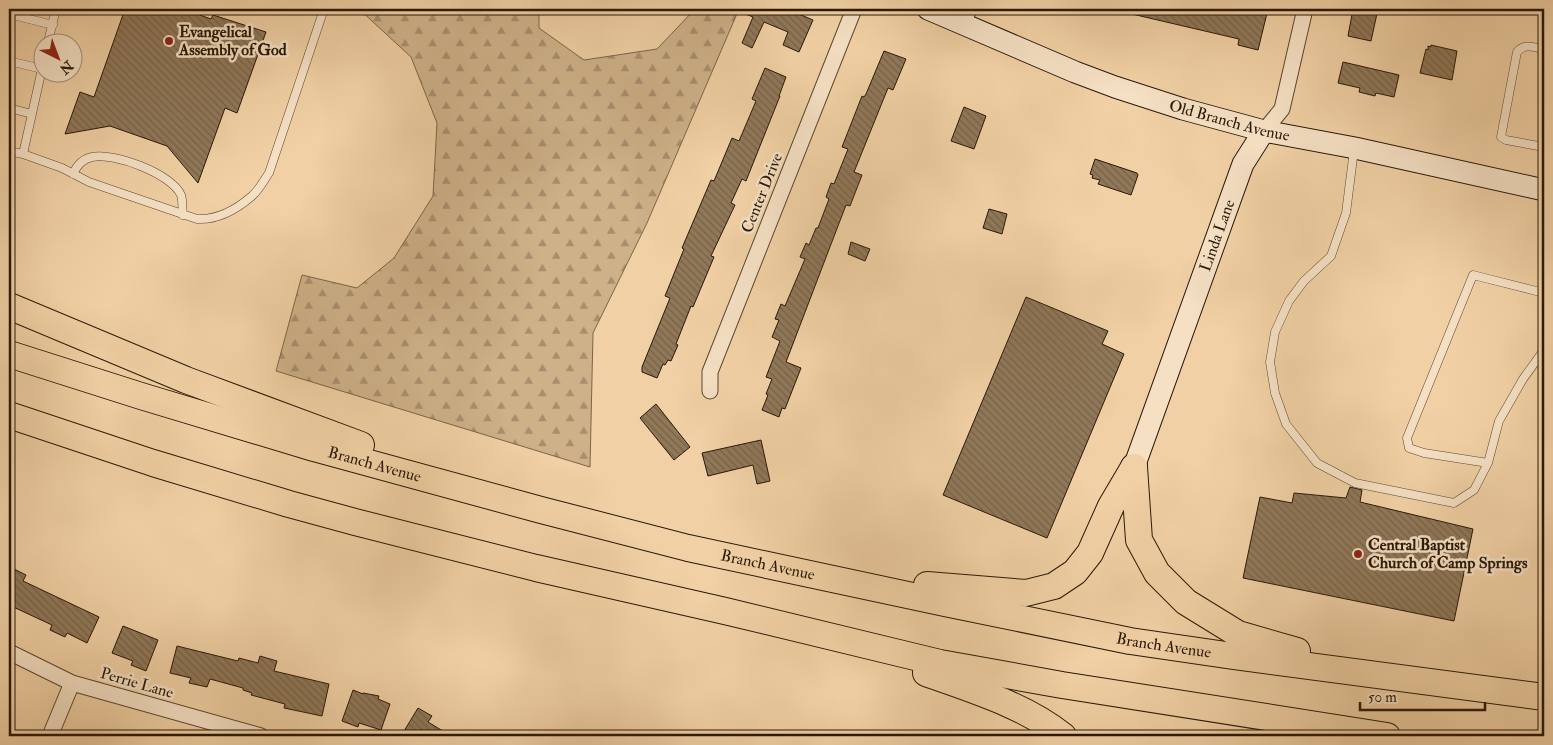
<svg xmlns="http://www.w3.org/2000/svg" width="1553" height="745" viewBox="0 0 1553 745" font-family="'IM FELL Double Pica',serif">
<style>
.forest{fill:url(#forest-firs);stroke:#7c6548}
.building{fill:url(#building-back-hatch);stroke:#291908}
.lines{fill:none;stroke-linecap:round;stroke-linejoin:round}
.lane-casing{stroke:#5b472f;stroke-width:9}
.street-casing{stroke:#5b472f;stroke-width:17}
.secondary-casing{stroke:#291908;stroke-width:23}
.highway-casing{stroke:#291908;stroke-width:28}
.lane{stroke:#f5e0c4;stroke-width:8}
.street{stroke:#f5e0c4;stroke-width:15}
.secondary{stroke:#f5e0c4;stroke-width:21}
.highway{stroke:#f0d0a4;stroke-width:26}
.poi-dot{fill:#8f2418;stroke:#f5e0c4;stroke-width:2}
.labels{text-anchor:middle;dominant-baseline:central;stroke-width:5;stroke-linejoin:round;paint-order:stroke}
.poi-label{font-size:16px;font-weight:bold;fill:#291908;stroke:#f5e0c4;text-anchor:start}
.street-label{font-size:16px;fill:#291908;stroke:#f5e0c4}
</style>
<defs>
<pattern id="forest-firs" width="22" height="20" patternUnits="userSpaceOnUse" patternTransform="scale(1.25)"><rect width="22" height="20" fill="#ceb189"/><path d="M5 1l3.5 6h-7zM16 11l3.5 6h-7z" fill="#a78f6e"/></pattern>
<pattern id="building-back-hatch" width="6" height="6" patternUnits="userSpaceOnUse" patternTransform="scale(1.25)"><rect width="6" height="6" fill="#907859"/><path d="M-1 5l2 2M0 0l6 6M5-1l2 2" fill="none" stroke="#766248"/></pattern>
</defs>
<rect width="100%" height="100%" fill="#f0d0a4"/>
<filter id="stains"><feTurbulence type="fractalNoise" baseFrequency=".004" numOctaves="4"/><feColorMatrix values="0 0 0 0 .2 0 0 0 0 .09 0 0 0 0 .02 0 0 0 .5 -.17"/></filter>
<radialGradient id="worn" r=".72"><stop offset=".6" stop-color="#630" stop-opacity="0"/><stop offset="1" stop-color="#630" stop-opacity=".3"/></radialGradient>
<path class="forest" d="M 359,9 L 539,9 L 539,28 L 584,60 L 657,49 L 695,9 L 739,9 L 647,223 L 593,333 L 590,467 L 276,371 L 302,275 L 357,288 L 394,258 L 433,196 L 437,123 L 411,57 Z"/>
<path class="building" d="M 125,9 L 183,9 L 211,19 L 213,15 L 266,32 L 237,113 L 225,108 L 198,183 L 167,146 L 110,126 L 65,134 L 80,92 L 94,97 Z
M 733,9 L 787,9 L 813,20 L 799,52 L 783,45 L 788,32 L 764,22 L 752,48 L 742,43 L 753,17 Z
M 1133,9 L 1268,9 L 1258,50 L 1238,45 L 1239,39 L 1132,14 Z
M 1353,9 L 1378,9 L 1371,41 L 1348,36 Z
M 1431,45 L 1457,51 L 1452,80 L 1420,73 L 1426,49 L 1428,50 L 1428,46 L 1431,47 Z
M 884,51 L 906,59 L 893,90 L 888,88 L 854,172 L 862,175 L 850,206 L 846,205 L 786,362 L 801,368 L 785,409 L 782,408 L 779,417 L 762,410 L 768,395 L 766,394 L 772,379 L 766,377 L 780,341 L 772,337 L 779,320 L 775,319 L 781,304 L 785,306 L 805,259 L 800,257 L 806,243 L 809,245 L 816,228 L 818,228 L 829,199 L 826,197 L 831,183 L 834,184 L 848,149 L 842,147 L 862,96 L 864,97 L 866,94 Z
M 1343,62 L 1399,75 L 1394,97 L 1376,93 L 1375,96 L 1359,92 L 1360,88 L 1338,83 Z
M 765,68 L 786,77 L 779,96 L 780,96 L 746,181 L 742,179 L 731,203 L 735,205 L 711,256 L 714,257 L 693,307 L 691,306 L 676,344 L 678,345 L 671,361 L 668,360 L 665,365 L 663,364 L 657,378 L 642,372 L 642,367 L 670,298 L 665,296 L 684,249 L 682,248 L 711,180 L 714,181 L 732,138 L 739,141 L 756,101 L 752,99 Z
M 964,107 L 986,116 L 974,149 L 951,141 Z
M 1095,159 L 1137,173 L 1138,175 L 1131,195 L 1098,184 L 1100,180 L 1092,178 L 1093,175 L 1090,174 Z
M 989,209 L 1007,214 L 1002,234 L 983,228 Z
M 851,242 L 870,249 L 865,261 L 848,254 Z
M 1026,297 L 1108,331 L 1102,344 L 1124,354 L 1047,538 L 943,495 Z
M 656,404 L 690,447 L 674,460 L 640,418 Z
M 761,440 L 770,481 L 757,484 L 753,465 L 708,476 L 702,453 Z
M 1350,487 L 1362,490 L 1360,502 L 1473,529 L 1454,621 L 1243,578 L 1260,497 L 1292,503 L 1294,493 L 1346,498 Z
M 12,568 L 26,575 L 23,581 L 99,617 L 87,643 L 67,633 L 65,637 L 50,630 L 52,625 L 9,605 L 9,575 Z
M 123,626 L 158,640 L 146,671 L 131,665 L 133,661 L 112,653 Z
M 177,646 L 238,661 L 239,658 L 258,663 L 260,656 L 277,661 L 274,671 L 329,684 L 322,716 L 284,708 L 285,704 L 251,695 L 252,693 L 243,690 L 243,688 L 210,679 L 207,687 L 189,683 L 191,678 L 170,673 Z
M 353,690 L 363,694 L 363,693 L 379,696 L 378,699 L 390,704 L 381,730 L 359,723 L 358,727 L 342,721 Z
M 418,708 L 432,716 L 428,722 L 451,736 L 401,736 Z"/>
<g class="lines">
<g class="lane-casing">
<path id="lane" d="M 9,14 L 53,25
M 48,42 L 56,9
M 1544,49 C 1533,47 1525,43 1517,52 L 1501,137 L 1506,140 L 1544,147
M 9,61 L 42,69
M 9,108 L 32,114
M 1354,150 L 1346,213 L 1331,256 L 1304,281 L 1289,301 L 1275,332 L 1270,362 L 1275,393 L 1286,424 L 1317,463 L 1355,483 L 1454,503 L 1474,490 L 1488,463 L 1499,421 L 1523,379 L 1544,350
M 9,151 L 23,154 L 42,69
M 23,154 L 62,168 L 89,182 L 197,219 C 217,220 237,209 252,196 C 259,190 264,180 269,173 L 324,9
M 73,174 C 77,165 82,159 92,157 C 114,152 172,174 181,195 C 183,201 182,209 183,215
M 1488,463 L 1424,453 L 1409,448 L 1407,438 L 1473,275 L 1544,293"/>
</g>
<g class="street-casing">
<path id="street" d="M 963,24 L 969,9
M 1264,131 L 1282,109 L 1305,9
M 710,391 L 710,372 L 854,9
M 9,652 L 72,683 L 261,736
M 50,736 L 72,683"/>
</g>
<g class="secondary-casing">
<g id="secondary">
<path id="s1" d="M 928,9 L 1075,72 L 1115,87 L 1183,109 L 1264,131 L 1355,148 L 1544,190"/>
<path id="s2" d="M 1134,467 L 1243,164 L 1264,131"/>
</g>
</g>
<g class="highway-casing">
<g id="highway">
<path d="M 9,306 L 186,380 L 361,445"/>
<path id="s3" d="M 9,354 L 141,396 L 314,448 L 541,510 L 688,548 L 945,603 L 1130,641 L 1233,656 L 1544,697"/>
<path d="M 9,415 L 153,463 L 289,504 L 355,522 L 536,568 L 725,611 L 940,663 L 1062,685 L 1387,736"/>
<path d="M 1134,467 L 1139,540 L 1157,573 L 1186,602 L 1238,634 L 1297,651"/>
<path d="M 927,585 L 1026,593 L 1054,586 L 1075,572 L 1090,553 L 1111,506 L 1134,467"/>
<path d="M 926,673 C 973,690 1024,705 1063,736"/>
</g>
</g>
<use href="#lane" class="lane"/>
<use href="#street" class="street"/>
<use href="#secondary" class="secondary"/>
<use href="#highway" class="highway"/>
</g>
<g class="poi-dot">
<circle cx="169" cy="41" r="5"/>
<circle cx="1358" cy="554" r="5"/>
</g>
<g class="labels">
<g class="poi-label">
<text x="179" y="32">Evangelical<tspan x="179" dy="18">Assembly of God</tspan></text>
<text x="1368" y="545">Central Baptist<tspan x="1368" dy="18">Church of Camp Springs</tspan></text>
</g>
<g class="street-label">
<text stroke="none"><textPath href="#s1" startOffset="322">Old Branch Avenue</textPath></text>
<text transform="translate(762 193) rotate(-68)">Center Drive</text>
<text stroke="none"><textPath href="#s2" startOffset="246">Linda Lane</textPath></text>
<text stroke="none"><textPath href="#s3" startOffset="382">Branch Avenue</textPath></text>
<text stroke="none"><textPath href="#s3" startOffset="788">Branch Avenue</textPath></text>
<text stroke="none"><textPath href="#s3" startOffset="1192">Branch Avenue</textPath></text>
<text transform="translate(137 683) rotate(16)">Perrie Lane</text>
</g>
</g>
<rect width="1553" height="745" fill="none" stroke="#f0d0a4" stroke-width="30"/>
<rect x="10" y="10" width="1533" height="725" fill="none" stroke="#291908" stroke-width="2.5"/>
<rect x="15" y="15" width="1523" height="715" fill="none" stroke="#291908"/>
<g transform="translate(58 58) rotate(138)"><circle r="24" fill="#f5e0c4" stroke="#a39079"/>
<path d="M0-4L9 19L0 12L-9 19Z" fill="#8f2418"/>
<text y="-8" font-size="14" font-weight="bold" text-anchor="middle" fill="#291908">N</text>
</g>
<path d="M1360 702v8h125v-8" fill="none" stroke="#291908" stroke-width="2.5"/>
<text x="1368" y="702" font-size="15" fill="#291908" stroke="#f5e0c4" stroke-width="4" paint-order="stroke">50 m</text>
<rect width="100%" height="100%" filter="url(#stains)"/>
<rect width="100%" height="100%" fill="url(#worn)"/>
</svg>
